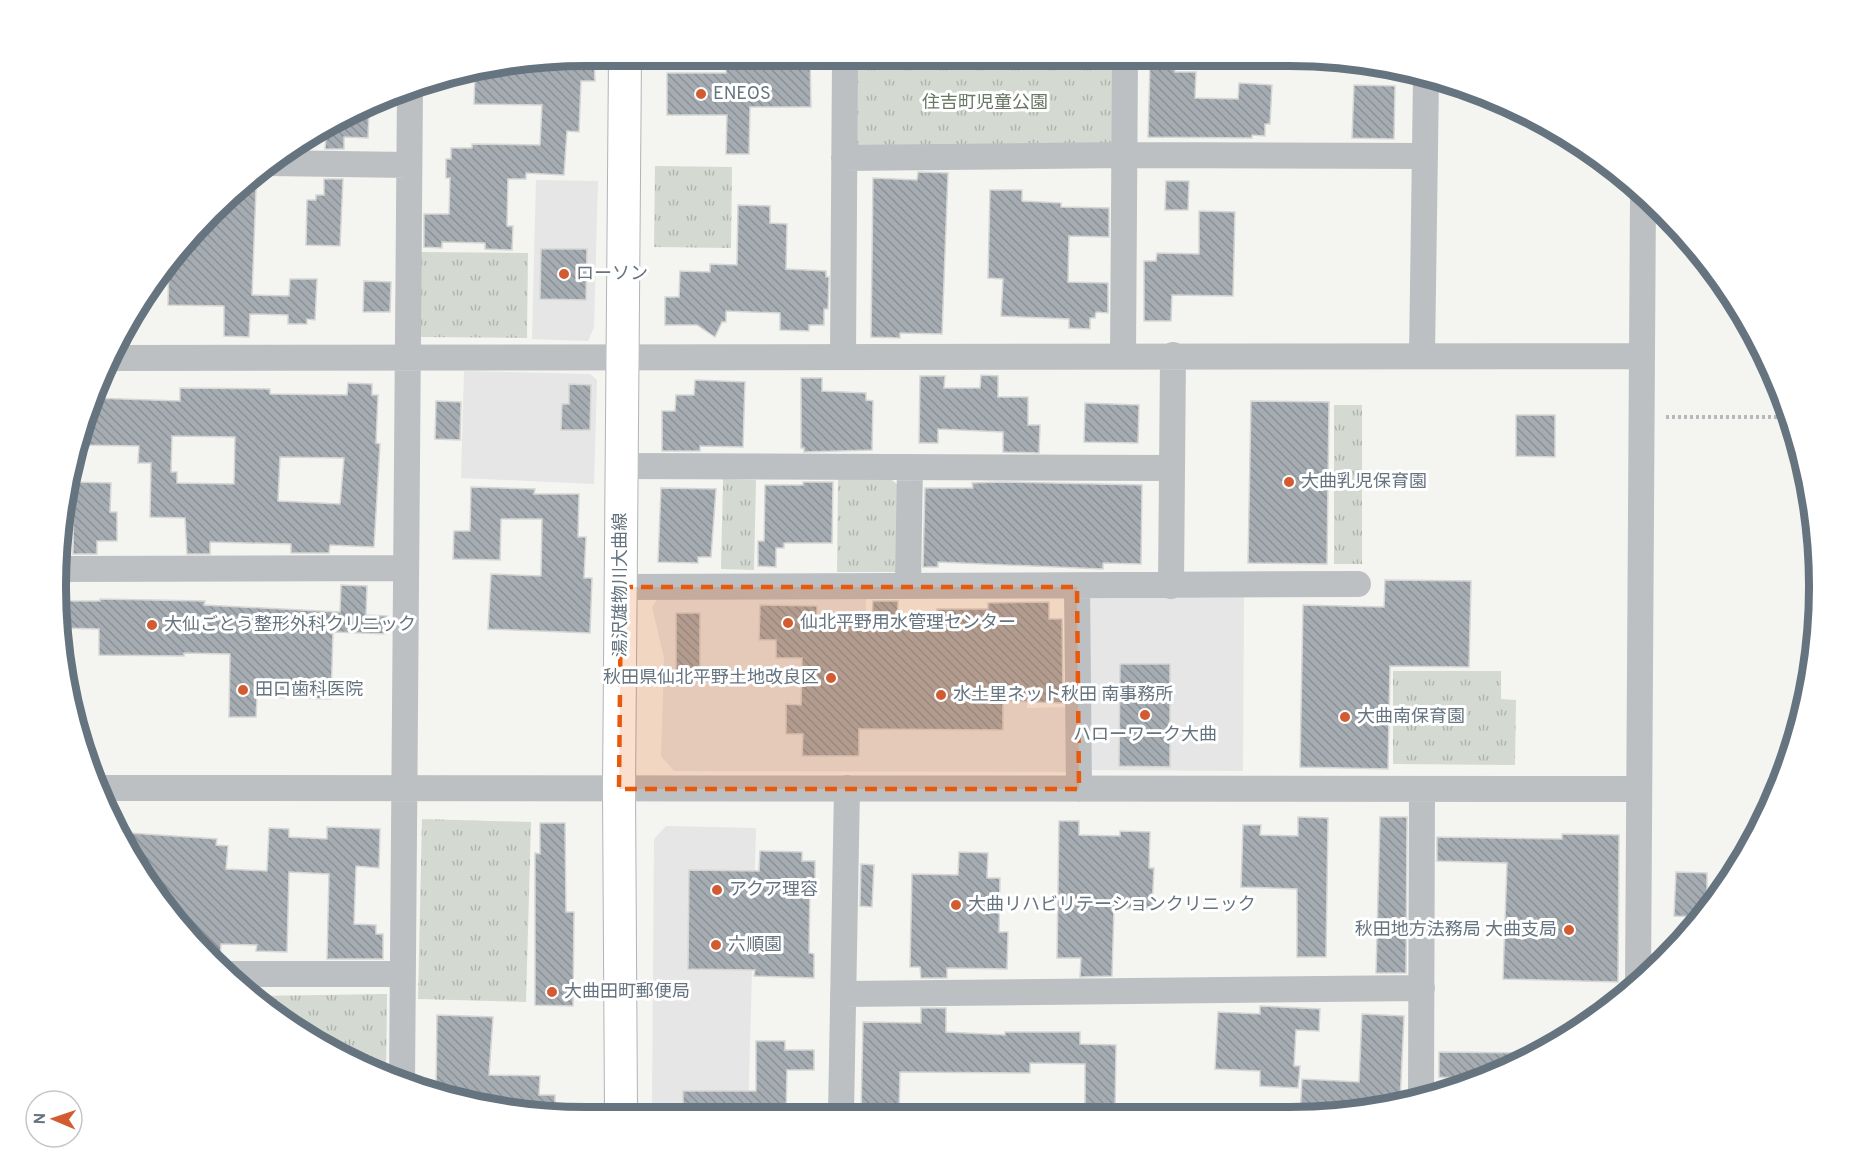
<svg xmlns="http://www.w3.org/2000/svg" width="1875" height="1173" viewBox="0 0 1875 1173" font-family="Overpass,'Noto Sans JP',sans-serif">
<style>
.built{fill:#e5e6e5}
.grass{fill:url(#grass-tufts)}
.building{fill:url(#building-back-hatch);stroke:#d6d6d4;stroke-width:1.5;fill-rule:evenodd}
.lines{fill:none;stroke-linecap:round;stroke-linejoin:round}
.major-casing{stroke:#b0b4b7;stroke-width:34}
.path{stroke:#b6b9bb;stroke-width:4;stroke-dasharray:3 3;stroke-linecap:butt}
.minor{stroke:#bcc0c3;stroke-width:26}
.major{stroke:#fff;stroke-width:32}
.marked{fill:#e8590c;fill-opacity:0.2;stroke:#e8590c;stroke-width:4.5;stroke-dasharray:12 8;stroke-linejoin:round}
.poi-dot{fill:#d35b32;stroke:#fff;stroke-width:2}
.labels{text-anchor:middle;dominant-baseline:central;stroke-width:6;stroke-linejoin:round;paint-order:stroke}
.poi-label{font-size:18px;fill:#667480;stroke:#fff;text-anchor:start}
.park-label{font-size:18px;fill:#687764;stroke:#fff}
.street-label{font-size:18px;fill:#667480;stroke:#fff}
.rim{fill:none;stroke:#667480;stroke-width:8}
</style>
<defs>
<pattern id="grass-tufts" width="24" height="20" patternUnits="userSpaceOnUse" patternTransform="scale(1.5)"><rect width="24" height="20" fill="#d4d9d1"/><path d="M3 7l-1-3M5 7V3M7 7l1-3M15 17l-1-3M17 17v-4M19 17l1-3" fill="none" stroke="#b0b5af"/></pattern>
<pattern id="building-back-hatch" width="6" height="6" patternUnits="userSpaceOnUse" patternTransform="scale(1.5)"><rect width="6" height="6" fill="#a6adb2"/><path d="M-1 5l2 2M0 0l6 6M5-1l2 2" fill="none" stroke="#8b9196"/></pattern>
</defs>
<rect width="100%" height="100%" fill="#f4f5f1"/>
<path class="built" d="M 536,180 L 598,181 L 594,327 L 588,341 L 532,339 Z
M 464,371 L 590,374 L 597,380 L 594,484 L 461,478 Z
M 661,594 L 866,598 L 865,667 L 1028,669 L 1027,708 L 1071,707 L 1069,772 L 674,771 L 661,756 L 664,658 L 652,607 Z
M 1087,597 L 1244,597 L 1243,771 L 1086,770 Z
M 666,826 L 756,828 L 748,1114 L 652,1114 L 654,839 Z"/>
<path class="grass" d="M 854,57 L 1116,59 L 1115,149 L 853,146 Z
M 655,166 L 732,167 L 731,248 L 654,247 Z
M 420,252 L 528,253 L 527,338 L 419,337 Z
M 1334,405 L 1362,405 L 1362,564 L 1334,564 Z
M 723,479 L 756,480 L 754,570 L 721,569 Z
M 838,479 L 892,480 L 898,485 L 896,572 L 837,572 Z
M 1393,671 L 1501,671 L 1501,699 L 1516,700 L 1515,765 L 1393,764 Z
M 422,819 L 531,822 L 526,1002 L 418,999 Z
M 387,994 L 386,1078 L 264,1008 L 252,996 Z"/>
<path class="building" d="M 726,56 L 810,57 L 811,107 L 750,107 L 749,154 L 726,154 L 727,115 L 667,115 L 667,73 L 726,73 Z
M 575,58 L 594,58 L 595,81 L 581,81 L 579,132 L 567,131 L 564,175 L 526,173 L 526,179 L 508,179 L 507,226 L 513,226 L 512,250 L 485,249 L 485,243 L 442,242 L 442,248 L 424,247 L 424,214 L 449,214 L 450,178 L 446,178 L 446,159 L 451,159 L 451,148 L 472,148 L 472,144 L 540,145 L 542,105 L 474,104 L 475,74 L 542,63 L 575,64 Z
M 1150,64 L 1174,65 L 1175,72 L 1196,72 L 1195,98 L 1238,99 L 1239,83 L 1272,85 L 1270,124 L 1265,124 L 1265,136 L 1252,135 L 1252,138 L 1148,137 Z
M 1354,85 L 1395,86 L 1394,139 L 1352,138 Z
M 369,109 L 368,138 L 344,137 L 344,149 L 325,149 L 326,137 L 317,137 Z
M 918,172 L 948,173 L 942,334 L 900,333 L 900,338 L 871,337 L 873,178 L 917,180 Z
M 324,179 L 343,179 L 340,246 L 306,245 L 307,200 L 316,200 L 316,195 L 324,195 Z
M 1166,181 L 1189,181 L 1188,210 L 1165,210 Z
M 241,188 L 256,189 L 252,295 L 289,296 L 290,279 L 317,279 L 315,320 L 307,319 L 307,324 L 288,324 L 288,315 L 250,314 L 249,337 L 224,336 L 224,306 L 168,305 L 169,259 Z
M 990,190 L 1022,190 L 1022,201 L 1061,203 L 1061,207 L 1109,208 L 1109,237 L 1069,236 L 1068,282 L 1108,283 L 1108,313 L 1096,312 L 1095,318 L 1090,318 L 1090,329 L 1069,328 L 1069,319 L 1001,316 L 1003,279 L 988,278 Z
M 738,205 L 770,206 L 770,223 L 787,224 L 786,269 L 826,271 L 826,277 L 829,277 L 828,309 L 824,309 L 824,325 L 809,325 L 809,331 L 780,330 L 780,313 L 726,311 L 726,322 L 722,322 L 715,337 L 697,325 L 665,325 L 665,297 L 679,297 L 680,271 L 710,272 L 710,264 L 737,265 Z
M 1199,211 L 1235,212 L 1233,296 L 1172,295 L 1171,321 L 1144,321 L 1144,261 L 1156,261 L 1157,253 L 1199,254 Z
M 541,249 L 587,249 L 586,300 L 540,299 Z
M 364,281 L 391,282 L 390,312 L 363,312 Z
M 981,375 L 998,376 L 998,397 L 1028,397 L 1028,425 L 1040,425 L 1039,453 L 1003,452 L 1003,432 L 938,429 L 938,443 L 919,443 L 920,376 L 945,376 L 944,388 L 980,388 Z
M 801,378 L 822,378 L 822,391 L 866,393 L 866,400 L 873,401 L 872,450 L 804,452 L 804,448 L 801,448 Z
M 695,380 L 745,382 L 743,447 L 700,446 L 700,451 L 662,451 L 662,411 L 675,411 L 676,395 L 694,395 Z
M 348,383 L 372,384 L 372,395 L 378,395 L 376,443 L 380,444 L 374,547 L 330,545 L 329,553 L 291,553 L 291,544 L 210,542 L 210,554 L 187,554 L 185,518 L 150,517 L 151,463 L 138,463 L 139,446 L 79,445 L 84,416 L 93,398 L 180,401 L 180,388 L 270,389 L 270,394 L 347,395 ZM 172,436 L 235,437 L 234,484 L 177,483 L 177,472 L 171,472 ZM 280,457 L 344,458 L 340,504 L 278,501 Z
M 569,384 L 591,385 L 590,430 L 561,430 L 562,404 L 569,404 Z
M 436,401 L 461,402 L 460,440 L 435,439 Z
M 1251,401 L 1329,402 L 1327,564 L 1248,563 Z
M 1085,403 L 1139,405 L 1138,443 L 1084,442 Z
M 1516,415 L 1555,415 L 1555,457 L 1516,456 Z
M 74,482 L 111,483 L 110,512 L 117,512 L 117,541 L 97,541 L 97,554 L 73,554 Z
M 803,482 L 833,482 L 832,543 L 784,543 L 784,548 L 776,548 L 776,567 L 758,566 L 758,541 L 764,541 L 765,485 L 803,485 Z
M 1002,482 L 1142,485 L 1141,564 L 1103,563 L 1103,569 L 938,562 L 938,567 L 923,567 L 925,488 L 973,488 L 972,483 Z
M 471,487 L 535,489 L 534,494 L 579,494 L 578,537 L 586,537 L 584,578 L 592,578 L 590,633 L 488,629 L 491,574 L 541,576 L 542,519 L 501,519 L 500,560 L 453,559 L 454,531 L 470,531 Z
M 661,488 L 716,489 L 711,557 L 698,557 L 698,563 L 658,562 Z
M 1385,580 L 1471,581 L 1469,667 L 1390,666 L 1388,769 L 1300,767 L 1303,605 L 1384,607 Z
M 341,585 L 367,586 L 366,615 L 387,616 L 387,634 L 333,632 L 331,699 L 257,697 L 256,717 L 229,717 L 230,654 L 184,653 L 184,656 L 99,655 L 99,629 L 62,628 L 58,601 L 100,601 L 100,599 L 205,601 L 204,605 L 340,612 Z
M 873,601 L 898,601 L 897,628 L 936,629 L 937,609 L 988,609 L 988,603 L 1049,602 L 1049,619 L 1062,619 L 1063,703 L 1003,701 L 1003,730 L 859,729 L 859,756 L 802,756 L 803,734 L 786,734 L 786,704 L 801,705 L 802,658 L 776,658 L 776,640 L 759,640 L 760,605 L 817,606 L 817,620 L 872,622 Z
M 676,613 L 700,613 L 700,671 L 676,671 Z
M 1120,664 L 1170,664 L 1170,767 L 1119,766 Z
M 1298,817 L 1328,818 L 1326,957 L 1297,957 L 1297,889 L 1241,887 L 1243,825 L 1261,825 L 1260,835 L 1298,836 Z
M 1380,817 L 1407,817 L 1406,973 L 1376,973 Z
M 1059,821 L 1079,821 L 1079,835 L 1120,836 L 1120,831 L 1150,832 L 1149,868 L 1154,868 L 1152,909 L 1114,908 L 1112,976 L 1080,977 L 1081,958 L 1057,958 Z
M 540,823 L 565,823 L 566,912 L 574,912 L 573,1006 L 535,1005 L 535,853 L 540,854 Z
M 327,827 L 380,829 L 379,868 L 356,866 L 354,924 L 376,925 L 376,934 L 383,934 L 383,959 L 327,959 L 329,874 L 289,872 L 287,952 L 256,951 L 257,945 L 221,944 L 220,962 L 145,882 L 129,848 L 130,833 L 217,839 L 216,845 L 228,846 L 226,869 L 267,871 L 269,828 L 289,829 L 289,837 L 327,839 Z
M 1562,834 L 1619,835 L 1618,982 L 1503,979 L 1507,863 L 1437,861 L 1437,837 L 1562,839 Z
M 760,851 L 802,852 L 802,861 L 815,861 L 815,885 L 810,885 L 809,953 L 814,954 L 814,978 L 754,976 L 755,970 L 688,969 L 689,870 L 759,871 Z
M 959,852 L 988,853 L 987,878 L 1000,878 L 999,932 L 1008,932 L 1007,969 L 947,968 L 947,978 L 921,978 L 920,967 L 910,967 L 912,874 L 958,875 Z
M 861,864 L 874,865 L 872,907 L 860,906 Z
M 1676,872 L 1707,873 L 1707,902 L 1703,917 L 1674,916 Z
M 1260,1006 L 1320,1009 L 1319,1031 L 1296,1030 L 1294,1066 L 1300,1066 L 1298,1088 L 1260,1086 L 1260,1071 L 1215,1069 L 1218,1012 L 1260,1014 Z
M 921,1008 L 946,1008 L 946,1032 L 1005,1035 L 1005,1032 L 1080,1032 L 1080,1044 L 1116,1045 L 1115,1115 L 1085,1115 L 1085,1064 L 1030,1063 L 1030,1073 L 900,1072 L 899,1115 L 861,1114 L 863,1022 L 921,1023 Z
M 1362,1014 L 1404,1016 L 1400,1103 L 1347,1100 L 1347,1112 L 1300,1116 L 1302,1079 L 1359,1082 Z
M 437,1015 L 493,1017 L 489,1075 L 540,1076 L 539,1095 L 555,1095 L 555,1113 L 518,1113 L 436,1091 Z
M 756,1041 L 785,1041 L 785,1050 L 814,1050 L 814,1070 L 787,1070 L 786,1114 L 683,1114 L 683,1091 L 756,1091 Z
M 1439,1052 L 1537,1053 L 1457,1086 L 1457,1078 L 1439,1077 Z"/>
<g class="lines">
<g class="major-casing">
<path id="major" d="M 621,1113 L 619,789 L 625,56"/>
</g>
<path class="path" d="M 1666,417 L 1792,417
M 275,1014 L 275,997"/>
<path class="minor" d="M 844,158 L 1123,155 L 1425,156
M 268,163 L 409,165
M 843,356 L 845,57
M 1123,356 L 1125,59
M 1422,356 L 1426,78
M 115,358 L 1642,356
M 621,466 L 1171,468
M 58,569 L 405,568
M 908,585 L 910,467
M 1171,586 L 1173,355
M 621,587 L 1358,584
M 1077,587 L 1079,789
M 99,788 L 1639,789
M 232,974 L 402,974
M 1638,986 L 1643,195
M 843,994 L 1422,988
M 402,1082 L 410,87
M 1421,1100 L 1422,789
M 841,1114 L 847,788"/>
<use href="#major" class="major"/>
</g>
<path class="marked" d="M 621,587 L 1077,587 L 1079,789 L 619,789 Z"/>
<g class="poi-dot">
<circle cx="701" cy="94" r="6"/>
<circle cx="564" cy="274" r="6"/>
<circle cx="1289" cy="482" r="6"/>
<circle cx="788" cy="623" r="6"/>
<circle cx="152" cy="625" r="6"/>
<circle cx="831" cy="678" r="6"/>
<circle cx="243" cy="690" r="6"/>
<circle cx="941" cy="695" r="6"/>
<circle cx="1145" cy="715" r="6"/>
<circle cx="1345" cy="717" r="6"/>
<circle cx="717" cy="890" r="6"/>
<circle cx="956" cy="905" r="6"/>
<circle cx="1569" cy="930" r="6"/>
<circle cx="716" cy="945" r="6"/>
<circle cx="552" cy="992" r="6"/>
</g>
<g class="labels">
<g class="poi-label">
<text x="713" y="94">ENEOS</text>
<text x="576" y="274">ローソン</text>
<text x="1301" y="482">大曲乳児保育園</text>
<text x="800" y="623">仙北平野用水管理センター</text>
<text x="164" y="625">大仙ごとう整形外科クリニック</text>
<text x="819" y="678" text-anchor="end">秋田県仙北平野土地改良区</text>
<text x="255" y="690">田口歯科医院</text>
<text x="953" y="695">水土里ネット秋田 南事務所</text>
<text x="1357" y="717">大曲南保育園</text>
<text x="1145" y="735" text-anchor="middle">ハローワーク大曲</text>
<text x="729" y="890">アクア理容</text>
<text x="968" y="905">大曲リハビリテーションクリニック</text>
<text x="1557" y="930" text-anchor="end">秋田地方法務局 大曲支局</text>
<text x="728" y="945">六順園</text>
<text x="564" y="992">大曲田町郵便局</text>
</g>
<g class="park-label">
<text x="985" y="103">住吉町児童公園</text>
</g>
<g class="street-label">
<text transform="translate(621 585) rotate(-90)">湯沢雄物川大曲線</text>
</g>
</g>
<path d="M0 0H1875V1173H0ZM586 66H1289A520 520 0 0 1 1809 586V587A520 520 0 0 1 1289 1107H586A520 520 0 0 1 66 587V586A520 520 0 0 1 586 66Z" fill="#fff" fill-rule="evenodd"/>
<path class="rim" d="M586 66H1289A520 520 0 0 1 1809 586V587A520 520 0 0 1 1289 1107H586A520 520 0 0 1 66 587V586A520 520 0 0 1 586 66Z"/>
<g transform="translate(54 1119) rotate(272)"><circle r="28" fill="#ffffff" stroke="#c2c7cc" stroke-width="1.5"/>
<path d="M0-4.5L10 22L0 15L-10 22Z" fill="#d35b32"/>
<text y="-9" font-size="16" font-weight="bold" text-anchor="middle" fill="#667480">N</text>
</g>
</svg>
